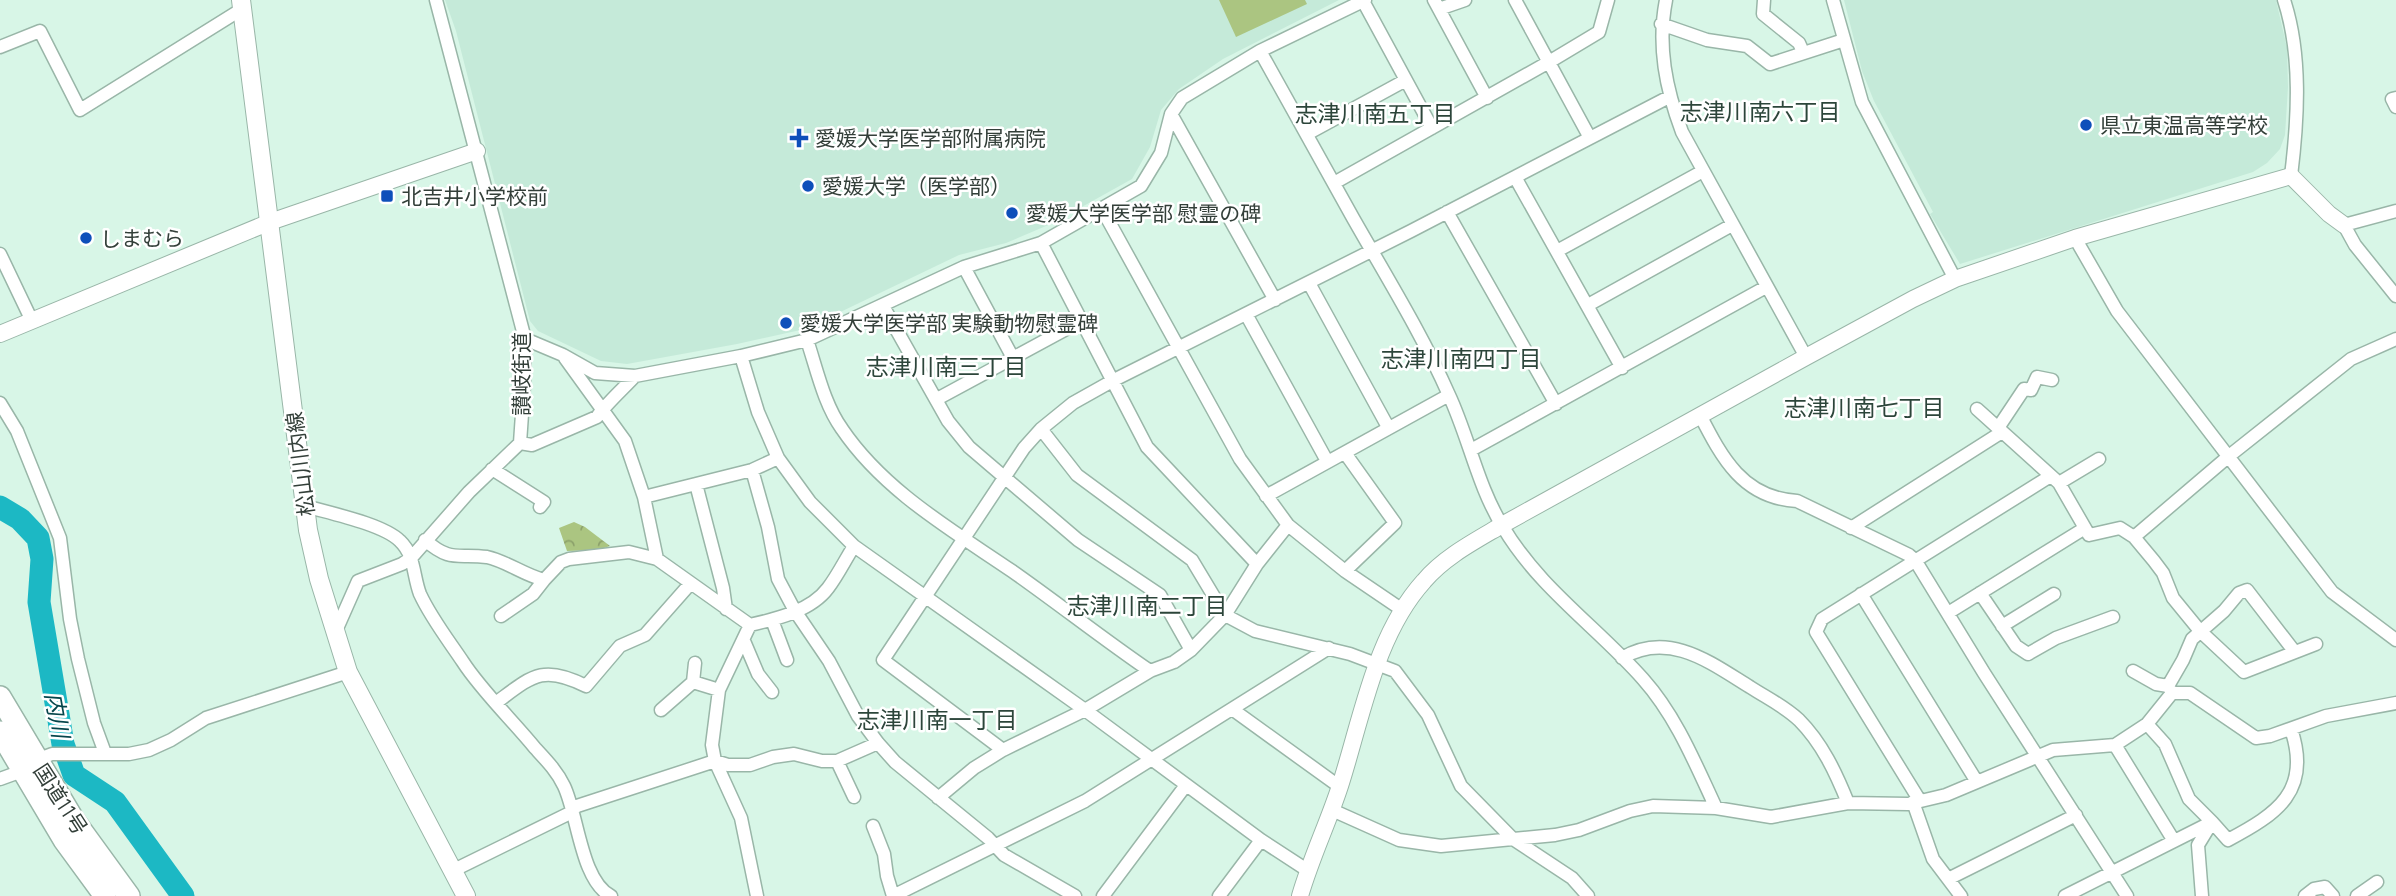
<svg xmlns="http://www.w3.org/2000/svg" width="2396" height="896" viewBox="0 0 2396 896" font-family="Manrope,'Noto Sans JP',sans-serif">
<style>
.built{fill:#c5ead9}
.park{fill:url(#park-crowns)}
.pitch{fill:#abc581}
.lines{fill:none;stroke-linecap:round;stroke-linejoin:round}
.river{stroke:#1cb8c4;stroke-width:23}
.minor-casing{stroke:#99b6a8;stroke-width:15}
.tertiary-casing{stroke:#99b6a8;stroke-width:18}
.secondary-casing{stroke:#99b6a8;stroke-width:20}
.trunk-casing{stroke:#99b6a8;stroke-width:24}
.minor{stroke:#fff;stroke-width:12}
.tertiary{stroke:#fff;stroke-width:16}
.secondary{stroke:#fff;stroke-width:18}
.trunk{stroke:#fff;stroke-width:21}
.poi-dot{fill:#0e4fba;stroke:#fff;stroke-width:2.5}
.labels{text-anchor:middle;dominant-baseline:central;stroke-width:5;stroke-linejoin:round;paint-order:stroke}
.poi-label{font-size:21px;fill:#333f39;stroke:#fff;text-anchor:start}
.street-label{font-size:21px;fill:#333f39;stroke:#fff}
.neighbourhood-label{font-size:23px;fill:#2c453a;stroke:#fff}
.water-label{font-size:23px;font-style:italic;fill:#06464b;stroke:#fff}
</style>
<defs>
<pattern id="park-crowns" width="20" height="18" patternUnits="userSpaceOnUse" patternTransform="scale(1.75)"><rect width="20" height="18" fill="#abc581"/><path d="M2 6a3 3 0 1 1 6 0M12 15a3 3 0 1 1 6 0" fill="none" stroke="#8ca16b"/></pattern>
</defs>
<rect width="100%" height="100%" fill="#d8f6e7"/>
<path class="built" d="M 445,0 L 1339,0 L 1223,59 L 1179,89 L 1161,110 L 1150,147 L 1132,179 L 1053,223 L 1006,243 L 959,255 L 805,329 L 737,344 L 627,364 L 601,361 L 538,331 L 530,321 L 456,31 Z
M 1844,0 L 2276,0 L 2287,48 L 2288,87 L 2285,135 L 2280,149 L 2267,163 L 2253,172 L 1960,264 L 1930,214 L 1933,212 L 1874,101 L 1862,71 Z"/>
<path class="park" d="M 574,522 L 585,527 L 610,546 L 598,550 L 567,551 L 559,528 Z"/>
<path class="pitch" d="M 1219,0 L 1305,0 L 1307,4 L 1236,37 Z"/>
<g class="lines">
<path class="river" d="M 0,507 L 20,519 L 38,538 L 42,559 L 39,602 L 63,744 L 74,775 L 115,802 L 183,896"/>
<g class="minor-casing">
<path id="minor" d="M 1434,0 L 1487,98
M 1515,0 L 1590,138
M 1666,0 C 1657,46 1666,89 1682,132 L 1806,357
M 1764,0 L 1763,14 L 1799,43 L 1803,52
M 1833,0 L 1862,102 L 1955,279
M 2284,0 C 2302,55 2298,119 2291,176
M 1363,1 L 1432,128
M 1439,9 L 1465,0
M 1661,24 L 1707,40 L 1747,46 L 1770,64 L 1844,40
M 0,47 L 40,31 L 80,110 L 242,9
M 1260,51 C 1291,106 1322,162 1353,218 C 1386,276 1422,334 1449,395 C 1469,438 1478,487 1503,527 C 1539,588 1597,627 1643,679 C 1676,716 1695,763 1716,808
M 2396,98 L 2392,99 L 2396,107
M 1171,114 L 1275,300
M 1307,134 L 1406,80
M 1515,177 L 1622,368
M 1334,183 L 1549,62 L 1599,32 L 1608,0
M 1102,209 L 1240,459 L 1288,525 L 1345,571 L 1401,609
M 2396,211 L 2344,225 L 2355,245 L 2396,296
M 1447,212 L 1556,404
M 2075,238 L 2117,311 L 2332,592 L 2396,640
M 1041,243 L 1147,447 L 1257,564
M 1557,251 L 1703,171
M 0,254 L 32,321
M 964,267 L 1013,358
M 1309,283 L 1388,427
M 1588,305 L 1732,225
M 883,306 L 948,421 L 969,447 L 1078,540 L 1160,595 L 1191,650
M 1246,314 L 1327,461
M 525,339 L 563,355 L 595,373 L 635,376 L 741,356 L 807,340 L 964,267 L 1041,243 L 1141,186 L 1161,153 L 1171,114 L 1182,98 L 1260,51 L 1365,0
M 807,340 C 817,370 824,404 842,429 C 884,491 952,530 1012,571 C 1059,604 1103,639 1150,671
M 741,356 L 758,412 L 778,458 L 810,502 L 854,546 L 1085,710 L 1261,840 L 1307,870
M 565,358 L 625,441 L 644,497 L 657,559
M 937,399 L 1083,320
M 0,403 L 17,431 L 60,538 L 70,619 L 78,659 L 94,723 L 105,753
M 1977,409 L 2059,483 L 2089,535 L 2120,528 L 2134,537 L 2154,561 L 2163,573 L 2173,598 L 2200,631 L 2244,672 L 2316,644
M 1700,415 C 1722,458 1743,498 1797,501 L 1909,555 L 1915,560 L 1984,673 L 2127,896
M 1998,428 L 2024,389 L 2031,390 L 2037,377 L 2052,380
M 1041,429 L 1077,475 L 1192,560 L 1225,615 L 1255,631 L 1350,654 L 1395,671 L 1428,715 L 1461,786 L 1513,839 L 1572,878 L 1588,896
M 520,443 L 532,445 L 597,417 C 605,405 624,388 635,376
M 1471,450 L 1766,287
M 1345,453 L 1395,523 L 1345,571
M 492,469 L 544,502 L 540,507
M 752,470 L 768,527 L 778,579 L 795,611 L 829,661 L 858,716 L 878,743 L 895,762 L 988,838 L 1004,855 L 1075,896
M 2059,483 L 2099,459
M 696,484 L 723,588 L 726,609
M 1266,496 L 1449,395
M 644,497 L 752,470 L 778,458
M 305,506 C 329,513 383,524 400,541 C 415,555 413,576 420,594 C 431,618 449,641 463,662 C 481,690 513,721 535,748 C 546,760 557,771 564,786 C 578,815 581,881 611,896
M 1851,528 L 2002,432
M 2134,537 L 2229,456 L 2351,359 L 2396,339
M 425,540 C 451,563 458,553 487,557 C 506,561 524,575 544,580 L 561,562 L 569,559 L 629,552 L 657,559 L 750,625 C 776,619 811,611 828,588 C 838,575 845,560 854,546
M 1980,593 L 2016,646 L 2028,654 L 2056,638 L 2113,617
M 1861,594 L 1977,782
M 1948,613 L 2085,528
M 501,616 L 533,594 L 544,580
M 772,620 L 787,660
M 750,625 L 719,690 L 712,745 L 715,761 L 741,818 L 757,896
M 2002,626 L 2054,594
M 335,633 L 358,581 L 402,564 L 411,558 L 469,492 L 520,443 L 524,385 L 525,339 L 436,0
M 744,641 L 758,674 L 772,692
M 1622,658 C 1669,630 1711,663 1750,687 C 1767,698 1784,706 1799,720 C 1822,743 1836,773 1848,803
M 2133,671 L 2156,684 L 2168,686
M 693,682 L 719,690
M 2172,693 L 2168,686 L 2183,660 L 2192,639 L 2224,611 L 2239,593 L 2247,590 L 2294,651
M 497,702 C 532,676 543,664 586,686 L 620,646 L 645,635 L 690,584
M 1232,709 L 1340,787
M 661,710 L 693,682 L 695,663
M 2147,724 L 2165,744 L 2189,799 L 2212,822 L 2198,845 L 2202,896
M 2115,745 L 2174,841
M 1003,750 L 883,660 L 1024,448 L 1041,429 L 1073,403 L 1114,380 L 1411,231 L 1669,97
M 837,761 L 854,797
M 0,779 L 22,771 L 36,760 L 52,754 L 129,754 L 149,750 L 171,740 L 206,718 L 348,672
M 938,798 L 974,768 L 1003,750 L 1085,710 L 1150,671 L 1174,662 L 1191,650 L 1225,615 L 1257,564 L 1288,525
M 1920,801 L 1816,632 L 1822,619 L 2049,477
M 1913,802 L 1933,859 L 1961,896
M 1332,810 L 1399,840 L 1441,846 L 1555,835 L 1579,830 L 1630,811 L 1653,806 L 1716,808 L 1771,817 L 1848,803 L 1908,804 L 1946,795 L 2053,750 L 2115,745 L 2147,724 L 2172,693 L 2190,693 L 2256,738 L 2270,736 L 2326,716 L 2396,703
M 873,826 L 884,854 L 887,876 L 893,896
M 452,871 L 570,813 L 577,806 L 715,761 L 728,765 L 750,765 L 773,757 L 794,754 L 822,761 L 837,761 L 878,743
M 1950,878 L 2076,815
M 893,896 L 1085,801 L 1329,648
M 1103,896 L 1186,785
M 1219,896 L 1261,840
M 2065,896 L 2212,822 L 2228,840 C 2277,814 2312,791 2291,729
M 2305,896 L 2314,889 L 2325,887 L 2333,896
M 2357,896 L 2377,882"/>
</g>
<g class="tertiary-casing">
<path id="tertiary" d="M 0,334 L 270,222 L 477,151
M 1300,896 C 1311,858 1328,823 1340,786 C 1362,718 1375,635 1424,581 C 1444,557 1475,541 1502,525 L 1806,357 L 1913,299 L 1955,279 L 2075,238 L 2291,176 L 2329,214 L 2344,225"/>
</g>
<g class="secondary-casing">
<path id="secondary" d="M 241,0 L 308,530 L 319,579 L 348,672 L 466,896"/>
</g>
<g class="trunk-casing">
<path id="trunk" d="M 0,697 L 73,819 L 129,896
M 0,732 L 64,840 L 105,896"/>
</g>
<use href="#minor" class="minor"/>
<use href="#tertiary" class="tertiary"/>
<use href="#secondary" class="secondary"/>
<use href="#trunk" class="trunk"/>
</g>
<g class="poi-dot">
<circle cx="2086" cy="125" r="7"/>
<path d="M795.5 127.5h7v7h7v7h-7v7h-7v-7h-7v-7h7z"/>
<circle cx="808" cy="186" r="7"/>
<rect x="380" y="189" width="14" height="14" rx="3.5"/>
<circle cx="1012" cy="213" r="7"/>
<circle cx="86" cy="238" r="7"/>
<circle cx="786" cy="323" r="7"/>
</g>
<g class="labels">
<g class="poi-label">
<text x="2100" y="125">県立東温高等学校</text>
<text x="815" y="138">愛媛大学医学部附属病院</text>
<text x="822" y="186">愛媛大学（医学部）</text>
<text x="401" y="196">北吉井小学校前</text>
<text x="1026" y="213">愛媛大学医学部 慰霊の碑</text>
<text x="100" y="238">しまむら</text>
<text x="800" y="323">愛媛大学医学部 実験動物慰霊碑</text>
</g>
<g class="street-label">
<text transform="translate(521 374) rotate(-90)">讃岐街道</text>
<text transform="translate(300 464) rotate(-97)">松山川内線</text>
<text transform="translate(61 799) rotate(57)">国道11号</text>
</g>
<g class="neighbourhood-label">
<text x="1760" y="111">志津川南六丁目</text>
<text x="1375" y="113">志津川南五丁目</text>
<text x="1461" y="358">志津川南四丁目</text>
<text x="946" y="366">志津川南三丁目</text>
<text x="1864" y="407">志津川南七丁目</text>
<text x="1147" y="605">志津川南二丁目</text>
<text x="937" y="719">志津川南一丁目</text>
</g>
<g class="water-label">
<text transform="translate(58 715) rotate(80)">内川</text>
</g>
</g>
</svg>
